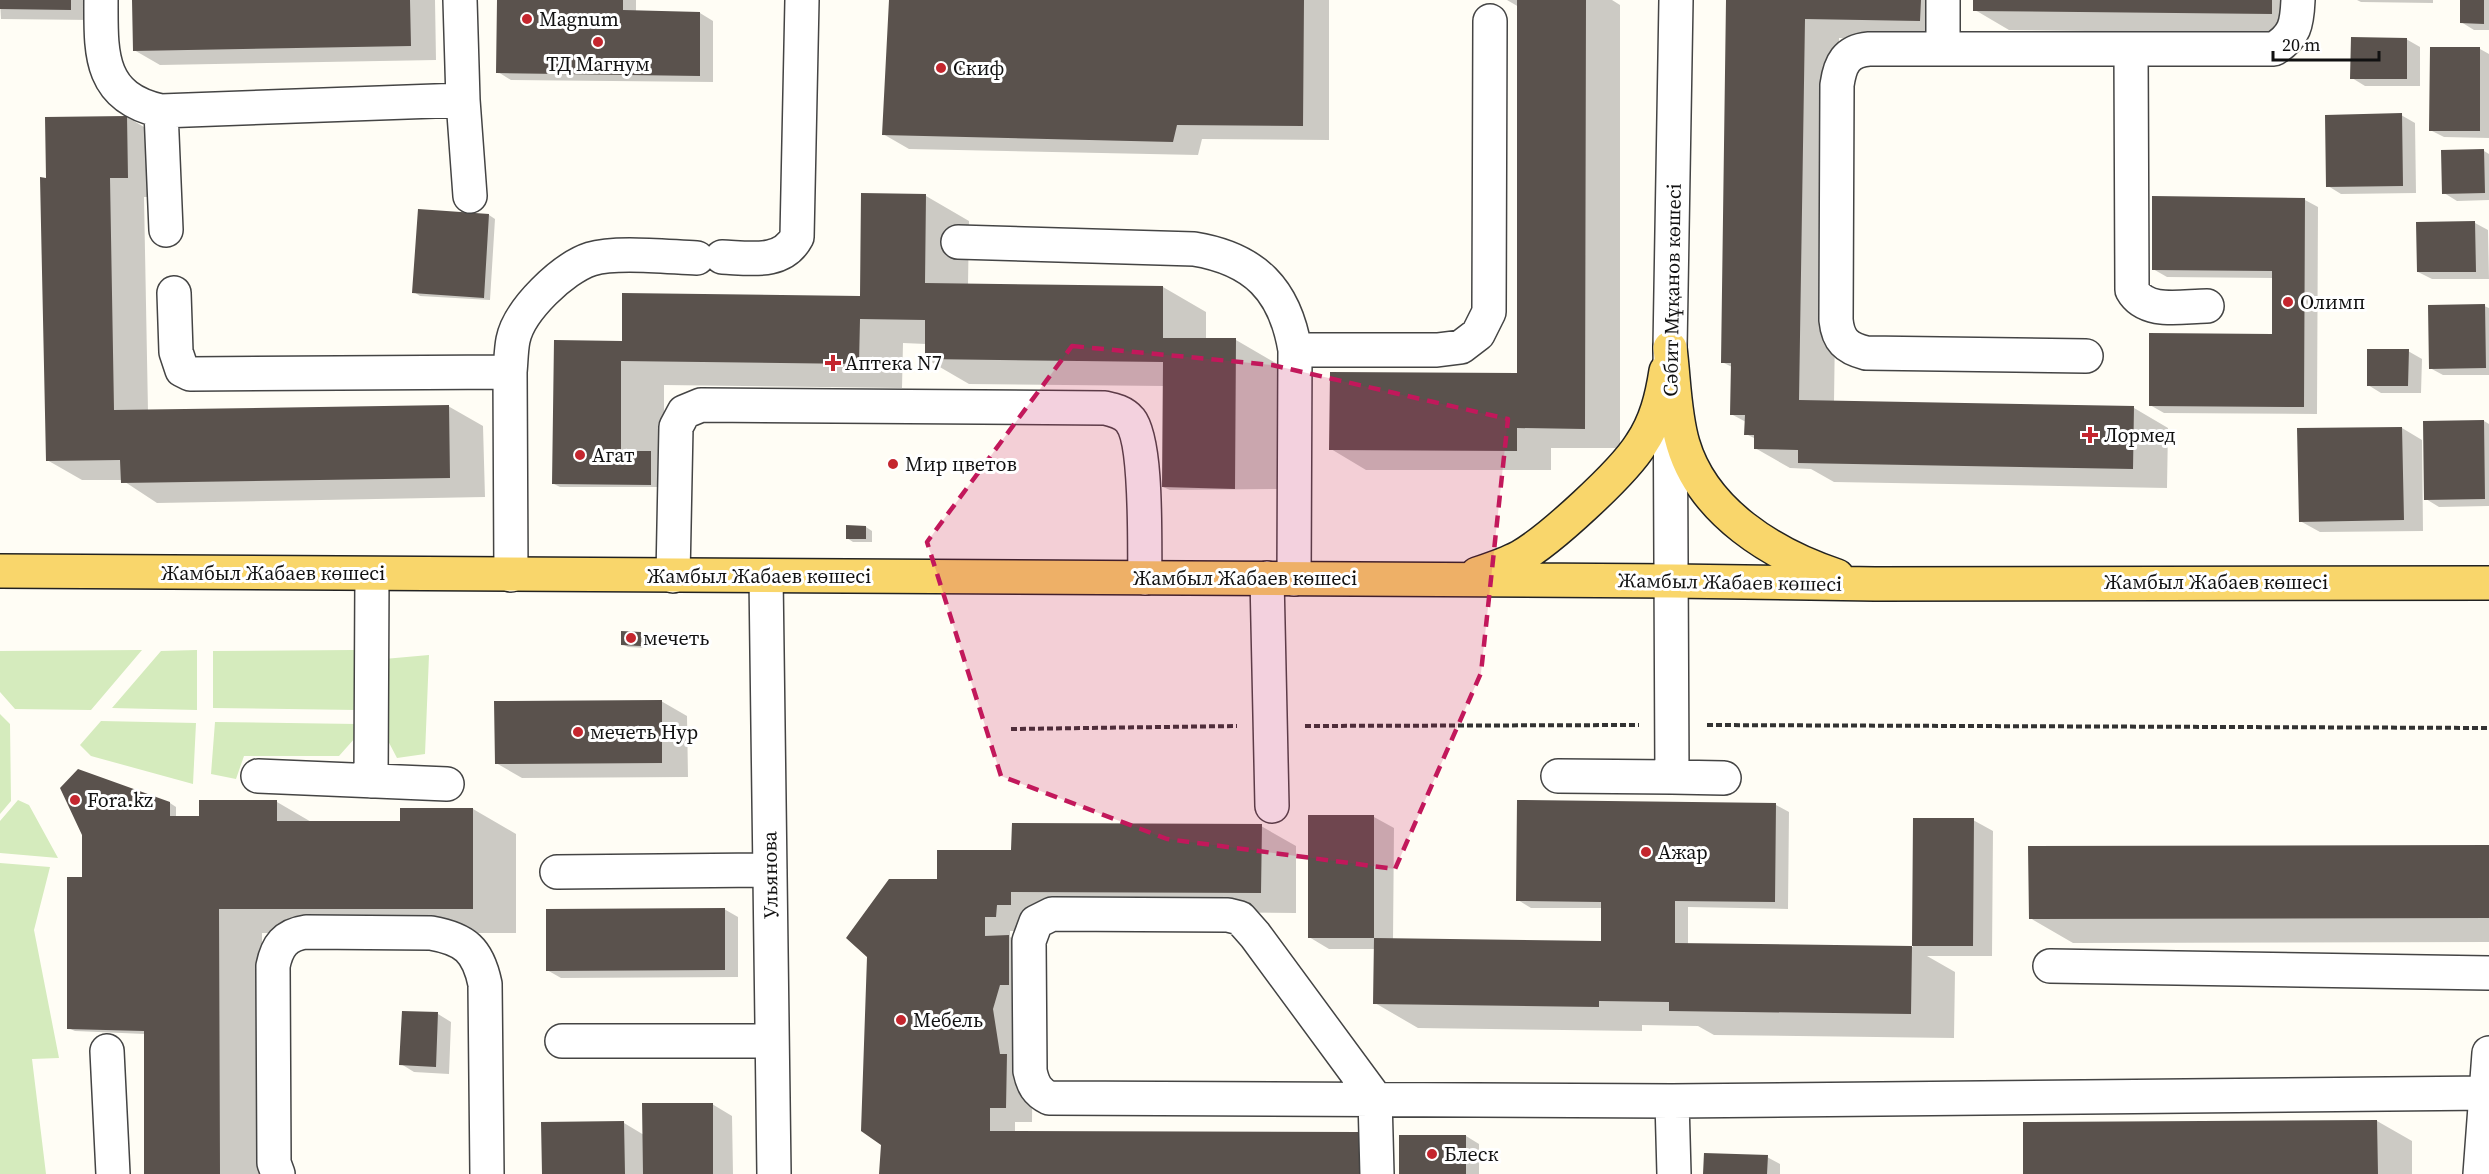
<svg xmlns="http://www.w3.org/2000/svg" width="2489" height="1174" viewBox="0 0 2489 1174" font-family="'Source Serif 4',serif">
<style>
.green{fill:#d5ebbd}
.shadow{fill:#0003}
.building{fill:#5a524d}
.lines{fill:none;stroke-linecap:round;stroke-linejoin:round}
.minor-casing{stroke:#444;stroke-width:36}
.major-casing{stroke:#222;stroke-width:36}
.path{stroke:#333;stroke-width:4;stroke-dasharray:6 3;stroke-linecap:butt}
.minor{stroke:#fff;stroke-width:33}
.major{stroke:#f9d66b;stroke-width:33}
.marked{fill:#c2185b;fill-opacity:0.2;stroke:#c2185b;stroke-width:4.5;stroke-dasharray:12 8;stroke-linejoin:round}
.poi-dot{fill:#c4262e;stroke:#fff;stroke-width:2}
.labels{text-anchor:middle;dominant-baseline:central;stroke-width:6;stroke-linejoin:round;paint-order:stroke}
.poi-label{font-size:20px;fill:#111;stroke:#fff;text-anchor:start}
.street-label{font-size:20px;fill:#111;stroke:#fff}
</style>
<rect width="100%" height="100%" fill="#fffdf5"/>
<path class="green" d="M 142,650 L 91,710 L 15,709 L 0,692 L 0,651 Z
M 197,650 L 197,710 L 112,708 L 161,651 Z
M 354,650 L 357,710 L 213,708 L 213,651 Z
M 429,655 L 425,754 L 397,758 L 386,737 L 384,659 Z
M 0,714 L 10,724 L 11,801 L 0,814 Z
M 101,721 L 196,723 L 193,784 L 91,756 L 80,745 Z
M 215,722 L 357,724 L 355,738 L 339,756 L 244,756 L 236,779 L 211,774 Z
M 18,800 L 29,805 L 58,858 L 0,853 L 0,821 Z
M 0,863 L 50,867 L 34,930 L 59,1058 L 32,1059 L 46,1174 L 0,1174 Z"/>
<path class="shadow" d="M 0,0 L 91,0 L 91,20 L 1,19 Z
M 133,0 L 435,0 L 436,60 L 160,65 L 134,50 Z
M 499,0 L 636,0 L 636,12 L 700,13 L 713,21 L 713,82 L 511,80 L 498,72 Z
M 891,0 L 1329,0 L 1329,140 L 1202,139 L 1198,155 L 909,149 L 883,134 Z
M 1507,0 L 1612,0 L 1620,5 L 1620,448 L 1551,448 L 1551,470 L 1366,470 L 1331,449 L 1518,374 L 1519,7 Z
M 1728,0 L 1955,0 L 1955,41 L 1839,38 L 1834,402 L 2134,408 L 2168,428 L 2167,488 L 1834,482 L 1811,469 L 1790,468 L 1755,448 L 1756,439 L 1746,434 L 1746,422 L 1731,414 L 1732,367 L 1722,362 Z
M 1975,0 L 2307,0 L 2307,34 L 2009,30 L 1975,10 Z
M 2357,0 L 2433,0 L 2433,3 L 2361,2 Z
M 2461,0 L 2489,0 L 2489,30 L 2474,30 L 2461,22 Z
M 2406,39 L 2420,47 L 2420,86 L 2365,86 L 2352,78 Z
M 2480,49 L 2489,54 L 2489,138 L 2444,137 L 2430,130 Z
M 2401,115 L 2415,123 L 2416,193 L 2341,194 L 2328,186 Z
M 127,117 L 161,137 L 163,197 L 144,197 L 148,411 L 448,406 L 483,426 L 485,497 L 157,503 L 122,480 L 82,480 L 47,460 L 48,179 Z
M 2484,151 L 2489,154 L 2489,200 L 2457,201 L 2444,193 Z
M 926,196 L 969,221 L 968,285 L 1163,287 L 1206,312 L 1206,340 L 1236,340 L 1279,365 L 1278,489 L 1170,490 L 1163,487 L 1164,386 L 969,384 L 926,359 L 926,344 L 903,343 L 902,388 L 664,385 L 664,487 L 560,487 L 554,484 L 623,342 L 862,298 Z
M 2305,200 L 2318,207 L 2317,414 L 2164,413 L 2150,405 L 2273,336 L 2274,278 L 2167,277 L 2153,269 Z
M 419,211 L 489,215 L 495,219 L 490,300 L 420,296 L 414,292 Z
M 2475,223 L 2488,230 L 2489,279 L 2432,279 L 2418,272 Z
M 2484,306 L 2489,308 L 2489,375 L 2443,375 L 2430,368 Z
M 2408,351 L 2422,359 L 2421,393 L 2381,393 L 2368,385 Z
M 2484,421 L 2489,424 L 2489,506 L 2439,507 L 2426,499 Z
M 2402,428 L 2422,440 L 2423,531 L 2320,532 L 2300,521 Z
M 866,527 L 872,531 L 872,542 L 853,542 L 847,538 Z
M 641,633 L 647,637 L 647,648 L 628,647 L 622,644 Z
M 661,701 L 687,716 L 688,777 L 522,778 L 496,763 Z
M 277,802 L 313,823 L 401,823 L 473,809 L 516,834 L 516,933 L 262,933 L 263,1174 L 145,1174 L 145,1034 L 75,1031 L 68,1028 L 84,879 L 170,803 L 176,807 L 176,817 L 201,817 Z
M 1776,805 L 1789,812 L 1788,909 L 1688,907 L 1688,944 L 1913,947 L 1914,819 L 1973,820 L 1993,831 L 1992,956 L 1927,956 L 1955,972 L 1954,1038 L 1714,1035 L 1698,1026 L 1642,1025 L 1642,1031 L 1418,1028 L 1375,1003 L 1375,949 L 1329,949 L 1309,937 L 1374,817 L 1394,828 L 1393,940 L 1602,942 L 1602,908 L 1531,908 L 1518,900 Z
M 1261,826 L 1296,846 L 1296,913 L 1048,911 L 1022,931 L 1010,931 L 1010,937 L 1034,952 L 1032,1122 L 1015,1122 L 1015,1132 L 1358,1134 L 1384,1149 L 1384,1174 L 881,1174 L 939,881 L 1011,852 Z
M 2489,846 L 2489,942 L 2073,943 L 2030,918 Z
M 724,909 L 738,917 L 738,977 L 561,978 L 547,970 Z
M 438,1014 L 451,1022 L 449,1074 L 414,1072 L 401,1064 Z
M 712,1104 L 732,1116 L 733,1174 L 543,1174 L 624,1123 L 644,1135 Z
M 2377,1121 L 2412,1141 L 2412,1174 L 2024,1174 Z
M 1466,1136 L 1479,1144 L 1479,1174 L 1400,1174 Z
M 1767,1157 L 1780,1164 L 1780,1174 L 1704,1174 Z"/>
<path class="building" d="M 0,0 L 71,0 L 71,10 L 0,9 Z
M 132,0 L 410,0 L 411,46 L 133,51 Z
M 497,0 L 623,0 L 623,10 L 700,12 L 700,76 L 496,73 Z
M 889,0 L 1304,0 L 1303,126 L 1177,125 L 1173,142 L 882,135 Z
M 1517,0 L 1586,0 L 1585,429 L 1517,428 L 1517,451 L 1329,450 L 1330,372 L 1517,373 Z
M 1726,0 L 1921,0 L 1920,21 L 1805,19 L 1799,400 L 2134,406 L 2133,469 L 1798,463 L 1798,450 L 1754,449 L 1754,435 L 1744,435 L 1745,415 L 1730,415 L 1731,363 L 1721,363 Z
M 1973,0 L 2272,0 L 2272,14 L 1973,11 Z
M 2460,0 L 2484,0 L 2484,24 L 2460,23 Z
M 2351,37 L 2407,38 L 2407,79 L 2350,79 Z
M 2430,47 L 2480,47 L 2480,131 L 2429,131 Z
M 2402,113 L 2403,186 L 2326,187 L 2325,115 Z
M 127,116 L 128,178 L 110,178 L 114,410 L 449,405 L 450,478 L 121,483 L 120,460 L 46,461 L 40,177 L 46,178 L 45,117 Z
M 2484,149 L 2485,193 L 2442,194 L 2441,150 Z
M 861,193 L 926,194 L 925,283 L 1163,286 L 1163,338 L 1236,338 L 1235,489 L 1162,487 L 1163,362 L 925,359 L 925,320 L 860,319 L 859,364 L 621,361 L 621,451 L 651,451 L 651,485 L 552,484 L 554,340 L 622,341 L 622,293 L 860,296 Z
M 2152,196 L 2305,198 L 2304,407 L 2149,406 L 2149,333 L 2272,334 L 2272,271 L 2152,270 Z
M 418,209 L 489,214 L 484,298 L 412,293 Z
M 2475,221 L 2476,272 L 2417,272 L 2416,222 Z
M 2485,304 L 2486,368 L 2429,369 L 2428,305 Z
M 2367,349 L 2409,349 L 2408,386 L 2367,386 Z
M 2484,420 L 2485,499 L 2424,500 L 2423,421 Z
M 2402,427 L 2404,520 L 2299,522 L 2297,428 Z
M 846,525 L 866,526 L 866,539 L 846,539 Z
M 621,631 L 641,632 L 641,646 L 621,645 Z
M 662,700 L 662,763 L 495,764 L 494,701 Z
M 78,769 L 170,802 L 170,816 L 199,816 L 199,800 L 277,800 L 277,821 L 400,821 L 400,808 L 473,808 L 473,909 L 219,909 L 220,1174 L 144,1174 L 144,1031 L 67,1029 L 67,877 L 82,877 L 82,835 L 60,788 Z
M 1517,800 L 1776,803 L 1775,902 L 1675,901 L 1675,943 L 1912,946 L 1911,1014 L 1669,1011 L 1669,1002 L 1599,1001 L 1599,1007 L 1373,1004 L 1374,938 L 1601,941 L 1601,902 L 1516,901 Z
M 1308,815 L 1374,815 L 1374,938 L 1308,938 Z
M 1913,818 L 1974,818 L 1973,946 L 1912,946 Z
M 1012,823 L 1262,824 L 1261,893 L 1011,892 L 1011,905 L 997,905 L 996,917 L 985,917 L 985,936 L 1009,935 L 1009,985 L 1000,985 L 993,1009 L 1000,1054 L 1007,1054 L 1006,1108 L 990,1108 L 990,1131 L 1359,1132 L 1359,1174 L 879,1174 L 881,1145 L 861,1131 L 867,957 L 846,938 L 889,879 L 937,879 L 937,850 L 1011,850 Z
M 2489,845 L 2489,918 L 2029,919 L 2028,846 Z
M 725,908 L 725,970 L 546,971 L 546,909 Z
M 402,1011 L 438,1012 L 436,1067 L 399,1065 Z
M 642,1103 L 713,1103 L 713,1174 L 643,1174 Z
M 2377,1120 L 2378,1174 L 2023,1174 L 2023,1122 Z
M 624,1121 L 625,1174 L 542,1174 L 541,1122 Z
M 1399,1135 L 1466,1135 L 1466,1174 L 1399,1174 Z
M 1704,1153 L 1768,1155 L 1767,1174 L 1703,1174 Z"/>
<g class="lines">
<g class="minor-casing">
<path id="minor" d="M 101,0 C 101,52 98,97 161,111 L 166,230
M 1676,0 L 1670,348 L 1672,777 L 1724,778
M 1943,0 L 1943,49
M 2131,50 L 2132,290 C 2146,315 2182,306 2207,306
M 463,100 L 470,196
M 161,111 L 463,100 L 460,0
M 958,242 L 1194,249 C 1255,259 1285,290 1295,350
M 722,257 C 750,258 782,265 797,237 L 802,0
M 174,293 L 176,352 L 182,370 L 190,374 L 510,372 L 511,575
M 2086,356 L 1866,353 C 1846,348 1838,340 1836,320 L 1837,85 C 1840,64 1846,51 1869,49 L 2274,49 C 2295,36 2297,24 2298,0
M 510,372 C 511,362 511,350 513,340 C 519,310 563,268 591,259 C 616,251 669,257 697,258
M 673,576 L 676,427 L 684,412 L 701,405 L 1105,408 C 1114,410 1123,412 1130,420 C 1148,442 1144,546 1145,578
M 766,576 L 774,1174
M 1267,578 L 1272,806
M 1294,579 L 1295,350 L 1437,350 L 1461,347 L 1478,334 L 1489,312 L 1490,21
M 258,776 L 447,784
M 1558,776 L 1672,777
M 371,781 L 372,574
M 557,872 L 770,870
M 2050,966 L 2489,973
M 562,1041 L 772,1041
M 107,1051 L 113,1174
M 1672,1101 L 2489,1093
M 278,1174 L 274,1163 L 273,966 C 277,946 285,935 306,932 L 431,933 C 465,939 478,950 485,984 L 487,1174
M 1377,1174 L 1375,1098 L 1255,935 L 1240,918 L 1228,915 L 1052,914 L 1036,922 L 1029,941 L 1030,1071 C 1033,1085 1037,1092 1049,1098 L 1672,1101 L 1674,1174
M 2480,1174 L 2489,1053"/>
</g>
<g class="major-casing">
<path id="major" d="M 1670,348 C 1674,379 1674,414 1683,444 C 1703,512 1773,555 1837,576
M 0,571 L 1673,581 L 1875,584 L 2489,583
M 1477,574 C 1492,569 1507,564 1520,557 C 1550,540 1623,473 1641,444 C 1656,422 1662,397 1666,371"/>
</g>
<path class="path" d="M 1707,725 L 2489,728
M 1305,726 L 1639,725
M 1011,729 L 1237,726"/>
<use href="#minor" class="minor"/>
<use href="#major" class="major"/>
</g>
<path class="marked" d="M 1072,346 L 1272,365 L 1508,419 L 1481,673 L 1395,869 L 1167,839 L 1001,776 L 927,542 Z"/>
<g class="poi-dot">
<circle cx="527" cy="19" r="6"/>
<circle cx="598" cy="42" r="6"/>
<circle cx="941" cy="68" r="6"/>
<circle cx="2288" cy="302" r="6"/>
<path d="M830 354h6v6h6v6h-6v6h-6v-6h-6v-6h6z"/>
<path d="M2087 426h6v6h6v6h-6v6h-6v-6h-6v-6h6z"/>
<circle cx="580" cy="455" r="6"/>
<circle cx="893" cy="464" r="6"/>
<circle cx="631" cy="638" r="6"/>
<circle cx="578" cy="732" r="6"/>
<circle cx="75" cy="800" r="6"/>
<circle cx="1646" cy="852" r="6"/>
<circle cx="901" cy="1020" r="6"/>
<circle cx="1432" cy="1154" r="6"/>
</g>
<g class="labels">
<g class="poi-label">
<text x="539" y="19">Magnum</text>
<text x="598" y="64" text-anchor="middle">ТД Магнум</text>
<text x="953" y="68">Скиф</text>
<text x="2300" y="302">Олимп</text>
<text x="845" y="363">Аптека N7</text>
<text x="2104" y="435">Лормед</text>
<text x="592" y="455">Агат</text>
<text x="905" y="464">Мир цветов</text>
<text x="643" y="638">мечеть</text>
<text x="590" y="732">мечеть Нур</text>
<text x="87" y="800">Fora.kz</text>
<text x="1658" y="852">Ажар</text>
<text x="913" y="1020">Мебель</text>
<text x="1444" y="1154">Блеск</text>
</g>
<g class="street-label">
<text transform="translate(1672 290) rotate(-89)">Сәбит Мұқанов көшесі</text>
<text x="273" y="573">Жамбыл Жабаев көшесі</text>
<text x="759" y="576">Жамбыл Жабаев көшесі</text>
<text x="1245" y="578">Жамбыл Жабаев көшесі</text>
<text transform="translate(1730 582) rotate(1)">Жамбыл Жабаев көшесі</text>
<text x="2216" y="582">Жамбыл Жабаев көшесі</text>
<text transform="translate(770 875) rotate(-91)">Ульянова</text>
</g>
</g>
<path d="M2273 51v9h106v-9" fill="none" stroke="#111111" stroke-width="3"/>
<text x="2282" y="51" font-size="18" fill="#111111" stroke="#ffffff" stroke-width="4.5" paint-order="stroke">20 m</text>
</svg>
